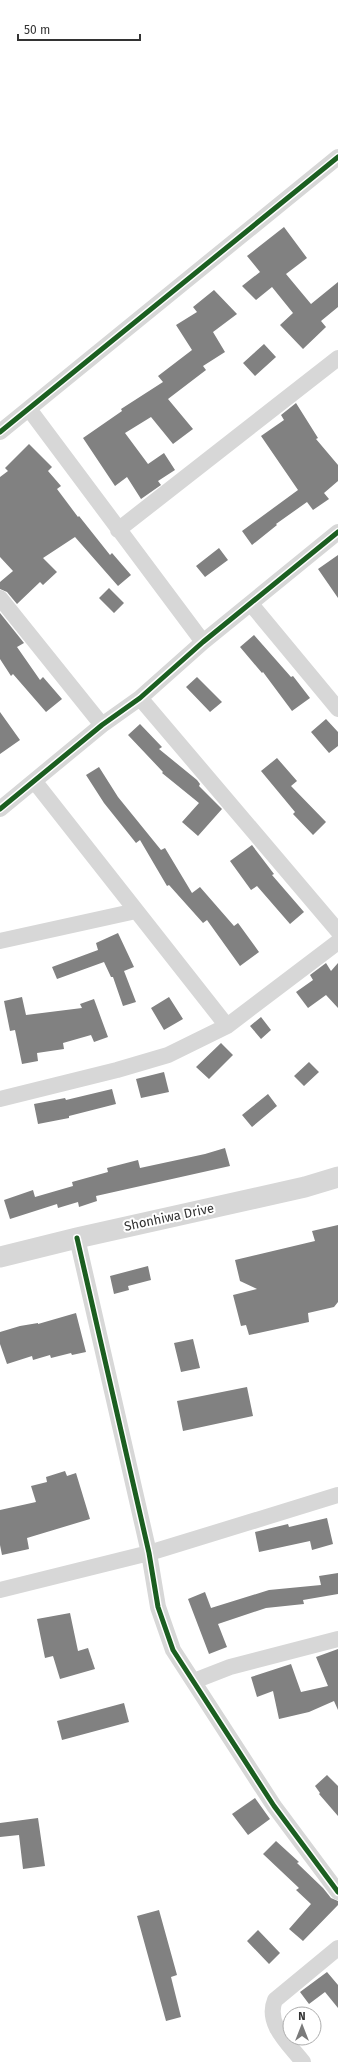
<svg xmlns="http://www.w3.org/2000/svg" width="338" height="2062" viewBox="0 0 338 2062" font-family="'Fira Sans',sans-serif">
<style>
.building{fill:#818181}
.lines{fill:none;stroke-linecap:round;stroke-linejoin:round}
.minor{stroke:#d7d7d7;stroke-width:16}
.tertiary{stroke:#d7d7d7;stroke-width:21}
.cycleway-casing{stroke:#fff;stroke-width:8}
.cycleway{stroke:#1b5e20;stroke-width:5}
.labels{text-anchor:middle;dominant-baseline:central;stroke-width:4;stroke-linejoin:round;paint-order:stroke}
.street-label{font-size:13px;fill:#333;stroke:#fff}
</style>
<rect width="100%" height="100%" fill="#fff"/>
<path class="building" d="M 284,227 L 307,258 L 286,274 L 311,304 L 338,282 L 338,307 L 321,321 L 326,327 L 303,349 L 280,325 L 293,313 L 272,287 L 256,300 L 242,286 L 260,272 L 247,256 Z
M 214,290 L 237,314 L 213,332 L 225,352 L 203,366 L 206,370 L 168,399 L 193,429 L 173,444 L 151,417 L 125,433 L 148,464 L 164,453 L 175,470 L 158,481 L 161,485 L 141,499 L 127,477 L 115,486 L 83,438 L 122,411 L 121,409 L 163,382 L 158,376 L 192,350 L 176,325 L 197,312 L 193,307 Z
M 264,344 L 276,357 L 255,376 L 243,363 Z
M 296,403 L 318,438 L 316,439 L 338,465 L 338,481 L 324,493 L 329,499 L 313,510 L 307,502 L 276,524 L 277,525 L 252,545 L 242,531 L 298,490 L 261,436 L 284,420 L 281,415 Z
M 29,444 L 52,467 L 48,471 L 61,486 L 57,489 L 78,517 L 79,516 L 110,555 L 112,553 L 131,575 L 118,586 L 75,537 L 43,558 L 57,572 L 43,585 L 40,582 L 17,604 L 7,592 L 0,589 L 0,582 L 13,571 L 0,557 L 0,477 L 8,471 L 5,468 Z
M 219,548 L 228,560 L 205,577 L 196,566 Z
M 338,555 L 338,598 L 318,569 Z
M 109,588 L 124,603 L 114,613 L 99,598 Z
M 0,613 L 24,643 L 17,647 L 40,680 L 43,677 L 62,699 L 46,712 L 13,674 L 11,676 L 0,659 Z
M 254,635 L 291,677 L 293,676 L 310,698 L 292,711 L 263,672 L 262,673 L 240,647 Z
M 197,677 L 222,702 L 210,712 L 186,687 Z
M 0,712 L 20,740 L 0,754 Z
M 326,719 L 338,732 L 338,746 L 329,753 L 311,732 Z
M 140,724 L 162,747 L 159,749 L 197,780 L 200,784 L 199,786 L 222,809 L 198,836 L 182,822 L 199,803 L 162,773 L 163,772 L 128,735 Z
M 277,758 L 297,781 L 291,786 L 326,822 L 313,835 L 293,814 L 295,812 L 261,771 Z
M 99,767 L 118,797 L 161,850 L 165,848 L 192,893 L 200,887 L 234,926 L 238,923 L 259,952 L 240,966 L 207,920 L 203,923 L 169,885 L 167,886 L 140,840 L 136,843 L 104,803 L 86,775 Z
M 252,845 L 274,874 L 272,875 L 304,912 L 290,924 L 257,886 L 251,890 L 230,861 Z
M 118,933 L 134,967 L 124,971 L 136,1002 L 123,1006 L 113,977 L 111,977 L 104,962 L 57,979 L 52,967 L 98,950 L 96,943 Z
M 326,963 L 331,971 L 338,963 L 338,1008 L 326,995 L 308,1008 L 296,992 L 313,980 L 310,975 Z
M 22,997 L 26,1015 L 82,1008 L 80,1004 L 94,999 L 108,1037 L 94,1042 L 91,1035 L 63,1043 L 64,1049 L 37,1053 L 38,1061 L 22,1064 L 15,1030 L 10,1031 L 4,1001 Z
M 169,997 L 183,1019 L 164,1030 L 151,1008 Z
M 261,1017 L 271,1030 L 261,1039 L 250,1026 Z
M 221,1043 L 233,1055 L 209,1079 L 196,1067 Z
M 309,1062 L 319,1072 L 304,1086 L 294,1076 Z
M 164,1072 L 169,1092 L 141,1098 L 136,1079 Z
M 112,1089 L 116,1104 L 69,1116 L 69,1118 L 38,1124 L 34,1104 L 65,1098 L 66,1100 Z
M 268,1094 L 277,1106 L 252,1127 L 242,1115 Z
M 225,1148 L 230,1166 L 96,1196 L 97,1201 L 79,1207 L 78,1202 L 58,1208 L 57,1204 L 10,1219 L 4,1200 L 33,1190 L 35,1197 L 73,1186 L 72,1182 L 108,1172 L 107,1168 L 138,1160 L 140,1168 L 205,1154 Z
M 338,1225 L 338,1302 L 334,1307 L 308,1313 L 309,1322 L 249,1335 L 246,1325 L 241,1326 L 233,1295 L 257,1289 L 240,1281 L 235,1260 L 315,1241 L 312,1231 Z
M 148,1266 L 151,1280 L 128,1286 L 129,1290 L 114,1294 L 110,1276 Z
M 76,1313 L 86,1352 L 72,1355 L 71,1353 L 51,1358 L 50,1355 L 33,1360 L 32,1356 L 7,1364 L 0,1344 L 0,1332 L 20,1326 L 38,1323 L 38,1324 Z
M 193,1339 L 200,1368 L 181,1372 L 174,1343 Z
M 247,1387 L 253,1416 L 183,1431 L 177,1401 Z
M 65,1471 L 67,1476 L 76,1473 L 90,1519 L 27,1538 L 29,1549 L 2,1555 L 0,1545 L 0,1510 L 36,1502 L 31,1486 L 47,1482 L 46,1477 Z
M 327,1518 L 333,1544 L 312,1550 L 310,1541 L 259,1552 L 255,1532 L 288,1524 L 289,1527 Z
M 338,1573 L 338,1594 L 303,1600 L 304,1604 L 266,1608 L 218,1624 L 227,1647 L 209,1654 L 188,1599 L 205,1592 L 211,1608 L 269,1590 L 321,1585 L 319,1576 Z
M 70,1613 L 78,1651 L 88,1648 L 95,1669 L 60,1679 L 53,1656 L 45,1658 L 37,1619 Z
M 338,1649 L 338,1710 L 334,1701 L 309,1712 L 279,1719 L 273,1691 L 257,1697 L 251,1677 L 291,1664 L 301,1692 L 328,1686 L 316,1657 Z
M 124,1703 L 129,1722 L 62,1740 L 57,1721 Z
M 327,1775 L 338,1786 L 338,1816 L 319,1794 L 320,1793 L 315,1786 Z
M 255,1798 L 270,1819 L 248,1835 L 232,1814 Z
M 38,1818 L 45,1866 L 23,1869 L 19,1835 L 0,1837 L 0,1823 Z
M 276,1841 L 299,1862 L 297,1863 L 323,1888 L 331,1898 L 338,1901 L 338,1905 L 303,1941 L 289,1929 L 311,1904 L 296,1890 L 299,1888 L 263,1854 Z
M 159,1910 L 177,1975 L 171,1977 L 181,2017 L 166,2021 L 137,1916 Z
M 258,1930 L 280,1953 L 269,1964 L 247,1941 Z
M 327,1972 L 338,1985 L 338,2008 L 325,1992 L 309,2004 L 300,1992 Z"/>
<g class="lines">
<path class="minor" d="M 29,409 L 203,642
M 0,432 L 338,157
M 118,530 L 338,358
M 0,598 L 102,725
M 251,604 L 338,709
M 140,698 L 338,931
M 35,782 L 227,1026
M 0,809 L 102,725 L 140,698 L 203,642 L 338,532
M 0,941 L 136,911
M 0,1099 L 117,1070 L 168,1055 L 227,1026 L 338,942
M 77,1238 L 149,1553 L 158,1607 L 173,1650 L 274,1806 L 338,1892
M 0,1590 L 149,1553 L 338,1495
M 194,1681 L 230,1667 L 338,1639
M 303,2062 C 289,2044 265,2024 275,2000 L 338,1948"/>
<path class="tertiary" d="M 0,1257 L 77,1238 L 305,1187 L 338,1177"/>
<g class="cycleway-casing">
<path id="cycleway" d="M 0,432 L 338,157
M 0,809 L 102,725 L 140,698 L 203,642 L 338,532
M 77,1238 L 149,1553 L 158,1607 L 173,1650 L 274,1806 L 338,1892"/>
</g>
<use href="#cycleway" class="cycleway"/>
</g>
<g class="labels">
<g class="street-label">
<text transform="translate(169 1217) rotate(-12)">Shonhiwa Drive</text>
</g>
</g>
<g transform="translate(302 2026)"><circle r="19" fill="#ffffff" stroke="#adadad"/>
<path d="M0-3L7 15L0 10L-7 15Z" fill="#7a7a7a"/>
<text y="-6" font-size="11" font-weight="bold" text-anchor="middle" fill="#333333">N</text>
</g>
<path d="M18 34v6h122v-6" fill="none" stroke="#333333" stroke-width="2"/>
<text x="24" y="34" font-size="12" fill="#333333" stroke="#ffffff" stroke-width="3" paint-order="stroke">50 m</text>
</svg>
